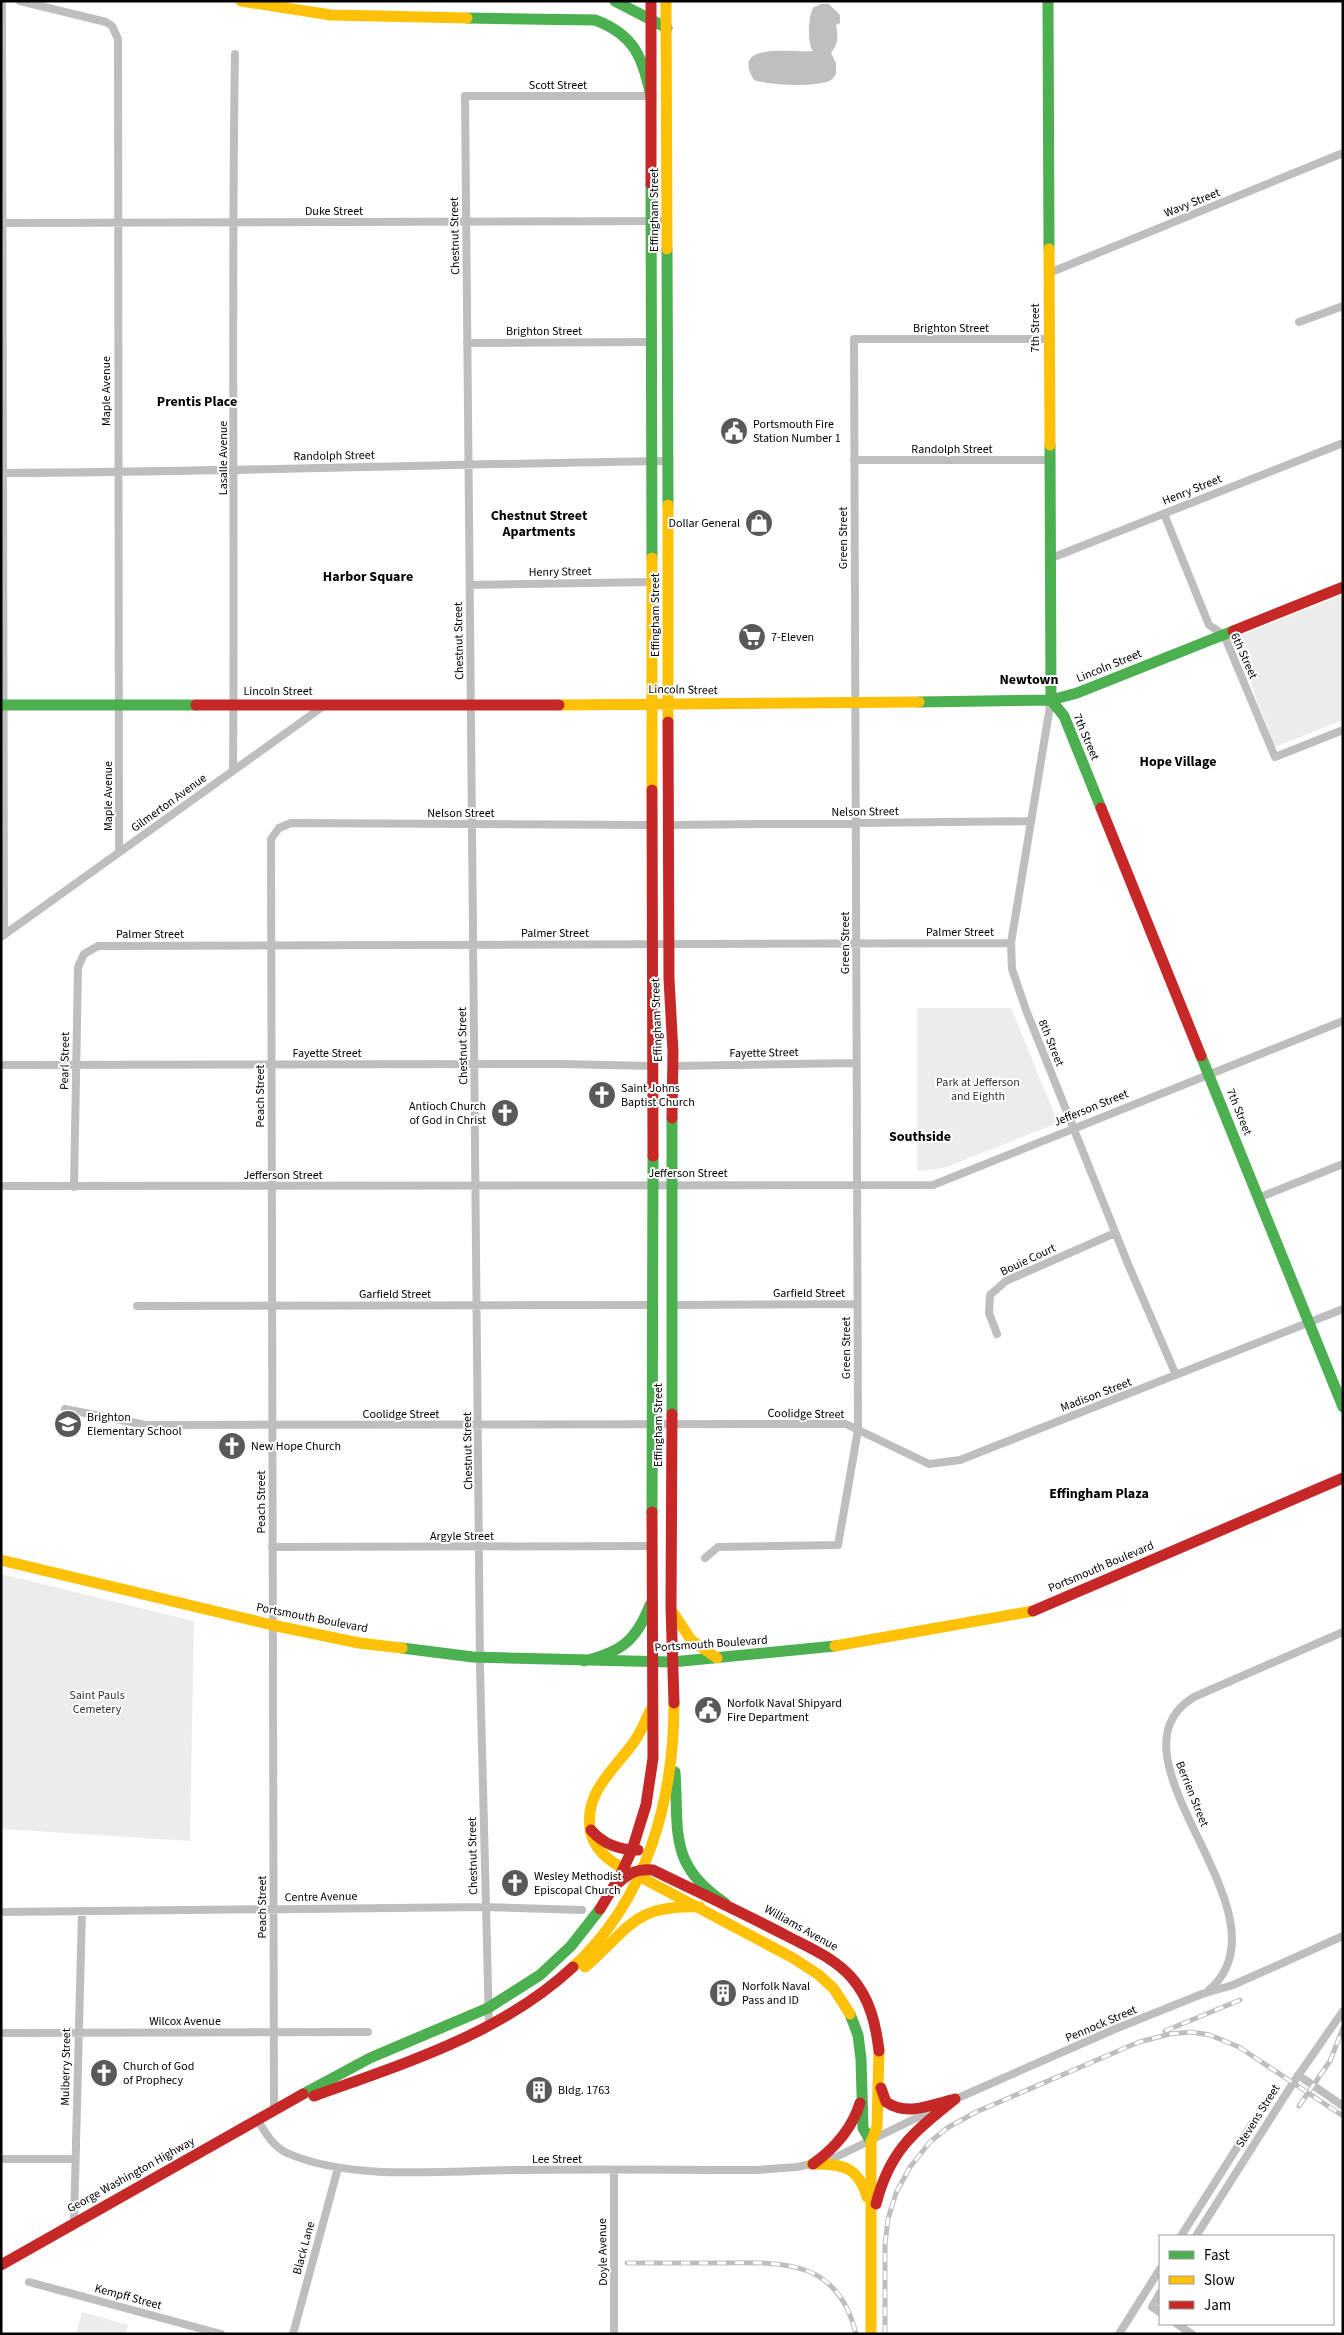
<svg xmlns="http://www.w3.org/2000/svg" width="1344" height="2335" viewBox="0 0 1344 2335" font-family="'Source Sans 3',sans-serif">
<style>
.green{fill:#ececec}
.water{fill:#bfbfbf}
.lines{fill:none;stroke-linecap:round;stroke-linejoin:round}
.street{stroke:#bebebe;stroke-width:8}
.fast{stroke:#4caf50;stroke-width:11}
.slow{stroke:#ffc107;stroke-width:11}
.jam{stroke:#c62828;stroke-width:11}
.rail-casing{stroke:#bebebe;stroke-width:5}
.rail{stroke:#fff;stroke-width:3;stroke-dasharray:9;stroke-linecap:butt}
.labels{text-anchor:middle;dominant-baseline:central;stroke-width:4;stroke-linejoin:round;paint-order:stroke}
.street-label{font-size:12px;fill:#000;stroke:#fff}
.poi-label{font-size:12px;fill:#000;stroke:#fff;text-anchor:start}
.park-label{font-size:12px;fill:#333;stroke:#fff}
.neighbourhood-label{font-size:14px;font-weight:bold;fill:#000;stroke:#fff}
</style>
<rect width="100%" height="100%" fill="#fff"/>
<path class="green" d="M 1343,595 L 1343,720 L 1275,747 L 1233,638 Z
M 917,1008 L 1011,1008 L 1058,1123 L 944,1168 L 917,1171 Z
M 1,1574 L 194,1621 L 190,1841 L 1,1829 Z
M 82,2312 L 128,2325 L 125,2334 L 76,2334 Z"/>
<path class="water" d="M 821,4 L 829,4 L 840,15 L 840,23 L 836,25 C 838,36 839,42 831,53 L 836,63 L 836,74 C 834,76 833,79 831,80 C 818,88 768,85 754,80 C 729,41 794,53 813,51 C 807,45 808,13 814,7 C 815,7 821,4 821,4 Z"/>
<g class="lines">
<path class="street" d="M 2,1 L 4,935
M 20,1 L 106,22 L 112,26 L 118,39 L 119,852
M 1,223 L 667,221
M 1049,273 L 1343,153
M 1299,322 L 1343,306
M 467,343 L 650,342
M 854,460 L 1049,460
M 1,473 C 224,472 446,464 668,461
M 1164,514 L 1209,625 L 1224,635 L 1275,757 L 1343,730
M 1049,559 L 1343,443
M 470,585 L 651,582
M 1051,700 L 1011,943 L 1012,969 L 1026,1010 L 1128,1264 L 1176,1375
M 233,771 C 235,532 231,293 235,54
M 669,825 L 1030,821
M 1,937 L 325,705
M 1,1065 L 560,1064 L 652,1066
M 673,1066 L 856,1063
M 1,1186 L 933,1185 L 1343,1021
M 74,1187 L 78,967 L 84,954 L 98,946 L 1011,943
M 1258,1198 L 1343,1164
M 672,1305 L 857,1304
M 137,1306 L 652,1305
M 997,1334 L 989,1313 L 990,1295 L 1006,1281 L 1115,1233
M 65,1409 L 146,1425 L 846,1424 L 929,1464 L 960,1460 L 1343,1309
M 272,1547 L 652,1546
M 705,1558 L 718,1547 L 838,1545 L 858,1430 L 854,339 L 1049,339
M 1,1912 L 485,1907 L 582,1910
M 1208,1991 C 1299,1915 1095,1757 1194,1697 L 1343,1632
M 489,2026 L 480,1668 L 465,96 L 651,96
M 1,2033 L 368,2032
M 1298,2075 L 1343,2106
M 951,2101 L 1115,2029 L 1202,1994 L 1233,1985 L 1343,1936
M 274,2111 L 271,839 L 279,828 L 291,823 L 652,825
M 257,2119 C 265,2132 272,2146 287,2153 C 352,2182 450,2170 520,2170 C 599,2169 677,2170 756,2170 L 797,2167 L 830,2160 L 937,2108
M 1,2159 L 75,2159
M 614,2170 L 614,2334
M 74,2222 L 82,1911
M 1181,2236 L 1252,2124
M 1196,2236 L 1293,2083 L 1343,2011
M 29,2282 L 221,2334
M 1160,2293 L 1152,2307 L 1160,2312
M 1177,2324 L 1192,2334
M 293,2334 L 338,2168
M 1119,2334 L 1160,2269"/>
<path class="fast" d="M 615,1 L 667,28
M 1048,1 L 1049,249
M 467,18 L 595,20 C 635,35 642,57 651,96
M 651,184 L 652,558
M 667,249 L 668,505
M 1050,445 L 1051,700 L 1064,716 L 1101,808
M 919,702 L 1051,700 L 1077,693 L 1233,631
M 1,705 L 196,705
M 1201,1056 L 1343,1407
M 672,1414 L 672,1118
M 652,1512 L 653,1156
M 402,1648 L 473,1657 L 672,1662 L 835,1646
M 584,1661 C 621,1652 636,1641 650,1605
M 675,1772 C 679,1832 668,1865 725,1903
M 850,2014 L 858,2035 L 861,2059 L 863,2128 L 871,2142
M 303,2094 L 370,2058 L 488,2008 L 540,1975 L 571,1946 L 600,1909"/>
<path class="slow" d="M 241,1 L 331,15 L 467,18
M 666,1 L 667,249
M 1049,249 L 1050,445
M 668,505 L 668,722
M 652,558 L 652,790
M 559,705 L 919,702
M 1,1560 L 272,1625 L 359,1643 L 402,1648
M 674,1614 L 691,1640 L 717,1658
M 835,1646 L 1033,1611
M 624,1869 C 608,1860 593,1849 590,1829 C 585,1791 614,1770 634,1742 C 641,1732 645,1722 650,1711
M 631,1872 L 793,1958 L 819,1975 L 834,1989 L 850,2014
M 573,1967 C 647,1899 674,1801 674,1703
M 585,1967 C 630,1928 634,1904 700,1907
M 812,2164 C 842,2164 858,2166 867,2197
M 871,2334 L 871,2142 L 877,2127 L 879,2051"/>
<path class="jam" d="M 651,1 L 651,184
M 1233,631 L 1343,587
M 196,705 L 559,705
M 668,722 L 669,979 L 673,1052 L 672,1118
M 652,790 L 653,1156
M 1101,808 L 1201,1056
M 672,1414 L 671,1607 L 674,1703
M 1033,1611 L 1343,1478
M 591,1830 C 603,1844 619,1850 638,1850
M 616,1885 C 628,1874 636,1868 653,1870 C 698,1892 743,1913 787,1936 C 810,1948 834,1958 851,1977 C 870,1998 876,2025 879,2051
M 600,1909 L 620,1876 L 632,1850 L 646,1805 L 653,1758 L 652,1512
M 881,2088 L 886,2102 C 907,2116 928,2106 951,2100
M 314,2096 C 405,2063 501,2034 573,1967
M 813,2164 C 835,2148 852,2129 860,2103
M 876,2204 C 890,2150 913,2133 955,2099
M 1,2265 L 303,2094"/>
<g class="rail-casing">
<path id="rail" d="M 1165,2031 L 1240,2000
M 1299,2106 L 1330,2061 L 1343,2028
M 627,2263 C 659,2263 691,2263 723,2263 C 785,2262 838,2260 856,2334
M 885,2334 L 885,2244 L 888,2219 L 896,2193 L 910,2167 L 930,2142 L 947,2128 L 976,2112 L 1139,2042 L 1170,2034 L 1191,2032 L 1210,2035 L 1239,2047 L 1343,2116"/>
</g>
<use href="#rail" class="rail"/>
</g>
<defs>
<g id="civic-disc" transform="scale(1.4375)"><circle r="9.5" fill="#595959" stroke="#fff"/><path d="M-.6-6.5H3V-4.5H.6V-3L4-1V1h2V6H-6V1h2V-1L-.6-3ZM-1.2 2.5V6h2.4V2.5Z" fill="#fff"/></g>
<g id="shop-disc" transform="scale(1.4375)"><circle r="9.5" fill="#595959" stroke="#fff"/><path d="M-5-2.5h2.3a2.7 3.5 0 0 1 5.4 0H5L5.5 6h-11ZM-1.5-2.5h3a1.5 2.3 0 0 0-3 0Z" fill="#fff"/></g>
<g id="supermarket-disc" transform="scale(1.4375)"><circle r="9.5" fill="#595959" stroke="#fff"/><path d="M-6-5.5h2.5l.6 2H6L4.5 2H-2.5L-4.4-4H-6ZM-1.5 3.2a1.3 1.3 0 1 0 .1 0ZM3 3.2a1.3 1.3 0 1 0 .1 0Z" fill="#fff"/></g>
<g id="church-disc" transform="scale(1.4375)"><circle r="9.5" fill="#595959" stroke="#fff"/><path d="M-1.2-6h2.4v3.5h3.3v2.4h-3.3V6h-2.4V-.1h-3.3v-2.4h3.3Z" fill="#fff"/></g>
<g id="school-disc" transform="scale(1.4375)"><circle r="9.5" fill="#595959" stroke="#fff"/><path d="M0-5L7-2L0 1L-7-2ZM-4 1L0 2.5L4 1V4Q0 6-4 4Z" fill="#fff"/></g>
<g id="building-disc" transform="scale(1.4375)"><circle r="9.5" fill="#595959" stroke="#fff"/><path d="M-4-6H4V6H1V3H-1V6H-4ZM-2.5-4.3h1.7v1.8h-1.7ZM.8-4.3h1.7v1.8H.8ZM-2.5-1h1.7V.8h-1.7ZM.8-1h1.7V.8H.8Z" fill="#fff"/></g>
</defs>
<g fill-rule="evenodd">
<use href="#civic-disc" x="734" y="431"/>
<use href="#shop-disc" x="759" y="523"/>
<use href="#supermarket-disc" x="752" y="637"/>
<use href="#church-disc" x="602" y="1095"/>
<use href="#church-disc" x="505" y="1113"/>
<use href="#school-disc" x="68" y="1424"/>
<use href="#church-disc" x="232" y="1446"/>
<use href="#civic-disc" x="708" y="1710"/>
<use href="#church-disc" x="515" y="1883"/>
<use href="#building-disc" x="723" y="1993"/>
<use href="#church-disc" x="104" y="2073"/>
<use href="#building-disc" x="539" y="2090"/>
</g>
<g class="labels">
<g class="street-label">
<text x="558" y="85">Scott Street</text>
<text transform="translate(1192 203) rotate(-22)">Wavy Street</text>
<text transform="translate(654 210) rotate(-90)">Effingham Street</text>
<text x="334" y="211">Duke Street</text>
<text transform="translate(455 236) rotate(-91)">Chestnut Street</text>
<text x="951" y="328">Brighton Street</text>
<text transform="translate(1035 328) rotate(-90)">7th Street</text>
<text x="544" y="331">Brighton Street</text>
<text transform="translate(106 391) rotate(-90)">Maple Avenue</text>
<text x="952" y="449">Randolph Street</text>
<text transform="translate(334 456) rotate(-1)">Randolph Street</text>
<text transform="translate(223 458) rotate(-90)">Lasalle Avenue</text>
<text transform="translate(1192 490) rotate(-22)">Henry Street</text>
<text transform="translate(843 538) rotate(-90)">Green Street</text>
<text transform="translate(560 572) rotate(-1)">Henry Street</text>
<text transform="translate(655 615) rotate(-90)">Effingham Street</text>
<text transform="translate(459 641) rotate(-91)">Chestnut Street</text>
<text transform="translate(1244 656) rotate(66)">6th Street</text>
<text transform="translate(1109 666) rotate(-22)">Lincoln Street</text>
<text transform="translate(683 690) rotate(1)">Lincoln Street</text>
<text x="278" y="691">Lincoln Street</text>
<text transform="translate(1086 737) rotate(67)">7th Street</text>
<text transform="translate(108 796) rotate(-90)">Maple Avenue</text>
<text transform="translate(169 803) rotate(-36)">Gilmerton Avenue</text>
<text transform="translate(865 812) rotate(-1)">Nelson Street</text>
<text x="461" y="813">Nelson Street</text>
<text x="960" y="932">Palmer Street</text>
<text x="555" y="933">Palmer Street</text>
<text x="150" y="934">Palmer Street</text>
<text transform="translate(845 943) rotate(-90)">Green Street</text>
<text transform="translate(657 1020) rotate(-92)">Effingham Street</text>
<text transform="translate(1051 1043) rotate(68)">8th Street</text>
<text transform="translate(463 1046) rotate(-91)">Chestnut Street</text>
<text x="327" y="1053">Fayette Street</text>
<text transform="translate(764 1053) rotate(-1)">Fayette Street</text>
<text transform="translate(65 1061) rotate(-89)">Pearl Street</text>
<text transform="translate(260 1096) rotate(-90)">Peach Street</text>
<text transform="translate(1091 1108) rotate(-22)">Jefferson Street</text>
<text transform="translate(1239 1112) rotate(68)">7th Street</text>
<text x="688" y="1173">Jefferson Street</text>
<text x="283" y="1175">Jefferson Street</text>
<text transform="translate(1028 1260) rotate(-25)">Bouie Court</text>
<text x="809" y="1293">Garfield Street</text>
<text x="395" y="1294">Garfield Street</text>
<text transform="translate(846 1348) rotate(-90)">Green Street</text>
<text transform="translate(1096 1395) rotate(-21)">Madison Street</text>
<text x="401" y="1414">Coolidge Street</text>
<text transform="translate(806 1414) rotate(1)">Coolidge Street</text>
<text transform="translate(658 1425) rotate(-90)">Effingham Street</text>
<text transform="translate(468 1451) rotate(-91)">Chestnut Street</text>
<text transform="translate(261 1502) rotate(-90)">Peach Street</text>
<text x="462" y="1536">Argyle Street</text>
<text transform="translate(1101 1567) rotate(-23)">Portsmouth Boulevard</text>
<text transform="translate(312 1618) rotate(11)">Portsmouth Boulevard</text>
<text transform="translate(711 1644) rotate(-4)">Portsmouth Boulevard</text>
<text transform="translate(1192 1794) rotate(68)">Berrien Street</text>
<text transform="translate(473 1856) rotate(-91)">Chestnut Street</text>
<text transform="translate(321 1897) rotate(-1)">Centre Avenue</text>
<text transform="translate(262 1907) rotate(-90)">Peach Street</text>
<text transform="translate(801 1928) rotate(29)">Williams Avenue</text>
<text x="185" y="2021">Wilcox Avenue</text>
<text transform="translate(1101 2024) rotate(-23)">Pennock Street</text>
<text transform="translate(66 2067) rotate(-89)">Mulberry Street</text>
<text transform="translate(1258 2116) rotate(-58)">Stevens Street</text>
<text x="557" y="2159">Lee Street</text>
<text transform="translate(131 2175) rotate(-29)">George Washington Highway</text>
<text transform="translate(304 2248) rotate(-75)">Black Lane</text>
<text transform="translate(603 2252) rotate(-91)">Doyle Avenue</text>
<text transform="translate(128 2297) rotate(15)">Kempff Street</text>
</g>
<g class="poi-label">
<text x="753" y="424">Portsmouth Fire<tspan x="753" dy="14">Station Number 1</tspan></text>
<text x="740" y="523" text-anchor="end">Dollar General</text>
<text x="771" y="637">7-Eleven</text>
<text x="621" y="1088">Saint Johns<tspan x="621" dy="14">Baptist Church</tspan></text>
<text x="486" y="1106" text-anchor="end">Antioch Church<tspan x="486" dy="14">of God in Christ</tspan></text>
<text x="87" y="1417">Brighton<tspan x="87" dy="14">Elementary School</tspan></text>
<text x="251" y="1446">New Hope Church</text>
<text x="727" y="1703">Norfolk Naval Shipyard<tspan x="727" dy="14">Fire Department</tspan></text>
<text x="534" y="1876">Wesley Methodist<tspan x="534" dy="14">Episcopal Church</tspan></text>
<text x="742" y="1986">Norfolk Naval<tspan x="742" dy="14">Pass and ID</tspan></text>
<text x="123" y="2066">Church of God<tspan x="123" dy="14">of Prophecy</tspan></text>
<text x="558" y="2090">Bldg. 1763</text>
</g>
<g class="park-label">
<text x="978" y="1082">Park at Jefferson<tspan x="978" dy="14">and Eighth</tspan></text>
<text x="97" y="1695">Saint Pauls<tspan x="97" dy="14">Cemetery</tspan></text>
</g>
<g class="neighbourhood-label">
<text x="197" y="402">Prentis Place</text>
<text x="539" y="516">Chestnut Street<tspan x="539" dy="16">Apartments</tspan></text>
<text x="368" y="577">Harbor Square</text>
<text x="1029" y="680">Newtown</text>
<text x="1178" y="762">Hope Village</text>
<text x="920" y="1137">Southside</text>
<text x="1099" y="1494">Effingham Plaza</text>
</g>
</g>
<rect width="1344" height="2335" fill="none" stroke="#000000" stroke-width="5"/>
<rect x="1159" y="2235" width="175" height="90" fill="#ffffff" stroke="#999999"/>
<rect x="1169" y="2251" width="25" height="8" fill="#4caf50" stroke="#999999"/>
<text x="1204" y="2260" font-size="15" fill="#000000">Fast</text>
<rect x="1169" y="2276" width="25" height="8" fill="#ffc107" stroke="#999999"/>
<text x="1204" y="2285" font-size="15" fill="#000000">Slow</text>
<rect x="1169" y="2301" width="25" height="8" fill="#c62828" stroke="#999999"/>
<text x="1204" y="2310" font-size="15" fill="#000000">Jam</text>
</svg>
